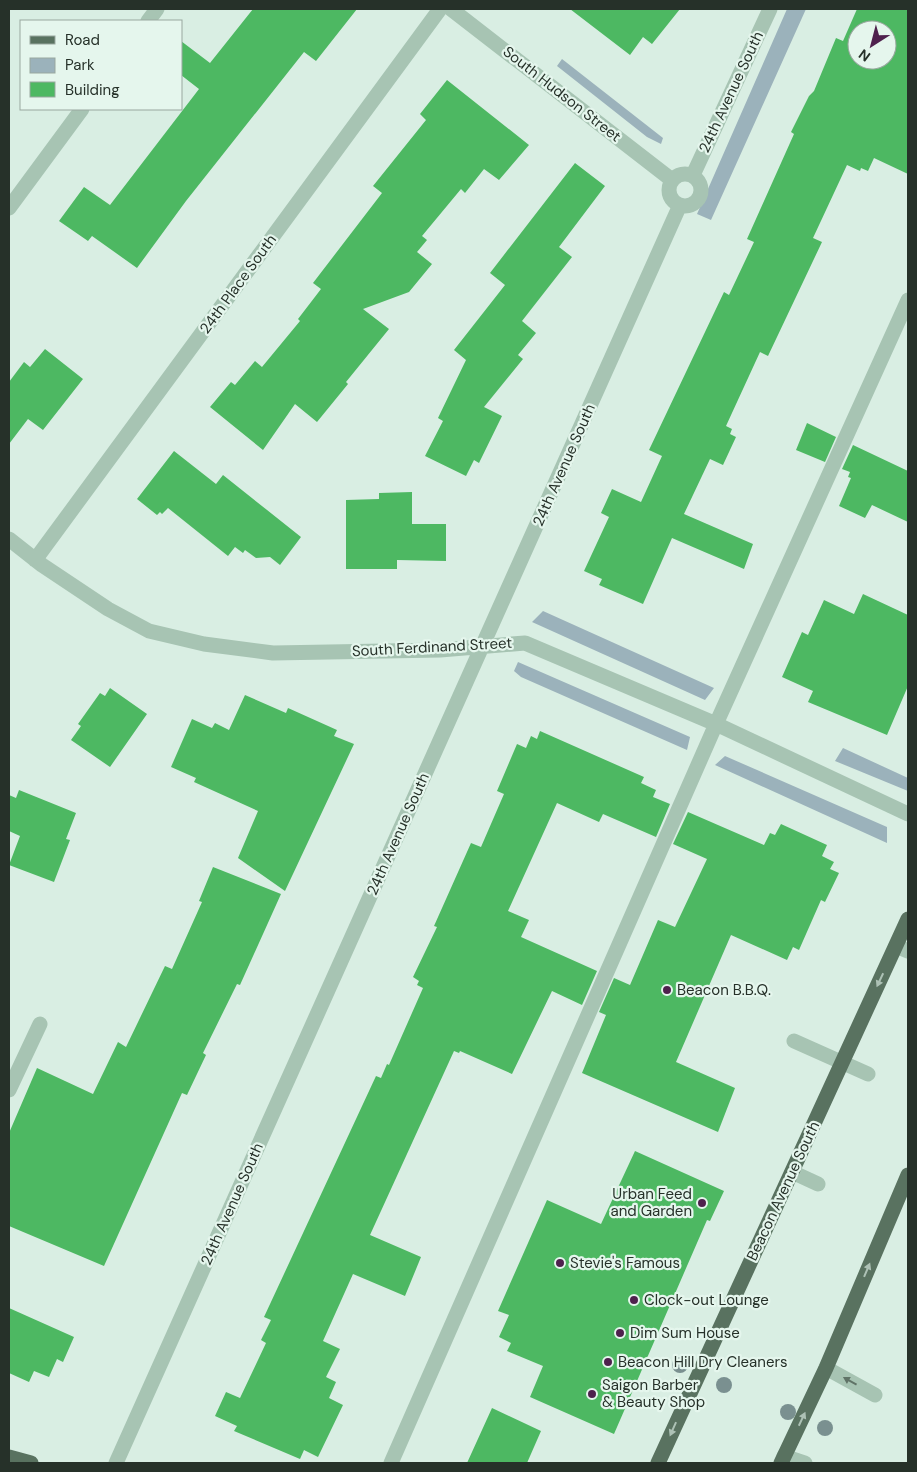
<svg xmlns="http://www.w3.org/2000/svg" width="917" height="1472" viewBox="0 0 917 1472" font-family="'DM Sans',sans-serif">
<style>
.green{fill:#9bb2bb}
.building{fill:#4db862;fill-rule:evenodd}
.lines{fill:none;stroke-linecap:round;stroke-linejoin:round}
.minor{stroke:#a7c4b3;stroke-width:15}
.major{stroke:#597260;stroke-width:15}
.tree{fill:#7a9090}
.oneway{fill:#adc1b5}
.oneway2{fill:#607367}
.poi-dot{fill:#4e214d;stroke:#e5f6ed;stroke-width:2}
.labels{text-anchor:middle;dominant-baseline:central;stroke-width:4.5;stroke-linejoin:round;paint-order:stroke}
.street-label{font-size:15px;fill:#263129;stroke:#e5f6ed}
.poi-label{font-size:15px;fill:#263129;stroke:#e5f6ed;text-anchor:start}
</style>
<rect width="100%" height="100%" fill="#d9eee3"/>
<path class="green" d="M 787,9 L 806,9 L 711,220 L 697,214 Z
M 562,59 L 663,138 L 661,144 L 647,137 L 557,66 Z
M 543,611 L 714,688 L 705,700 L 532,622 Z
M 518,662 L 690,737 L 687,750 L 521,677 L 514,671 Z
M 843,748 L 908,778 L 908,791 L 835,761 Z
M 725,756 L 887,827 L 887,843 L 715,765 Z"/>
<path class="building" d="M 253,9 L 357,9 L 316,61 L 304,52 L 186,201 L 137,268 L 92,236 L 88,241 L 59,221 L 84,187 L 110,205 L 199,89 L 181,75 L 181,41 L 210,63 Z
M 570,9 L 680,9 L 652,44 L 643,37 L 630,55 Z
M 857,9 L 908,9 L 908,174 L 874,158 L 868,171 L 861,168 L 860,171 L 847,165 L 813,238 L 822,242 L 768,356 L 760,352 L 726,426 L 732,429 L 730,434 L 736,437 L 723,465 L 710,459 L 684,514 L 753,544 L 744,569 L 672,538 L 643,604 L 599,585 L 602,579 L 584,571 L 609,517 L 601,513 L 612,489 L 641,502 L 662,456 L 649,450 L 724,292 L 729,295 L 754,242 L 747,239 L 794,134 L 791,132 L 809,96 L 814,91 L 836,38 L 843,41 ZM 857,30 L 887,30 L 887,60 L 857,60 Z
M 447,80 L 529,145 L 499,180 L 484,169 L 465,193 L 461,189 L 422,236 L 427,240 L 417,252 L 432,264 L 409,292 L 363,309 L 389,329 L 346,382 L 348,384 L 317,422 L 295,404 L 263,450 L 210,407 L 231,382 L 235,385 L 255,361 L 262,367 L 300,321 L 298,319 L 321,289 L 313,283 L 382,193 L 373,186 L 426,120 L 420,114 Z
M 575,163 L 605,186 L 559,247 L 572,257 L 522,321 L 536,333 L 518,355 L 523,359 L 484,407 L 502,416 L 479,463 L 474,460 L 466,476 L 425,456 L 443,421 L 438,418 L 466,360 L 454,350 L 505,285 L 490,273 Z
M 45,349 L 83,379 L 43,430 L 28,419 L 9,444 L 9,382 L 24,362 L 30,367 Z
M 807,423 L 836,437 L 825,462 L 796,450 Z
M 853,445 L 908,471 L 908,522 L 872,505 L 865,518 L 839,506 L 851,478 L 848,477 L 850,472 L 842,469 Z
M 174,451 L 216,484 L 223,475 L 301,537 L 280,565 L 270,557 L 256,558 L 245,550 L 243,553 L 235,547 L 228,556 L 168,508 L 162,514 L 160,512 L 157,515 L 137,499 Z
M 412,492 L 412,524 L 446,524 L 446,561 L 397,560 L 397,569 L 346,569 L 346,500 L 379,499 L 379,493 Z
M 863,594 L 908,615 L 908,686 L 887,735 L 808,702 L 813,691 L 782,677 L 802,632 L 808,635 L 824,600 L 854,614 Z
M 110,688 L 147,714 L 110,767 L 71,740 L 81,726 L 78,724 L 100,693 L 105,696 Z
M 245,695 L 286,713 L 288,708 L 337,730 L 334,736 L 354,744 L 285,891 L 238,858 L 258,811 L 194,782 L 196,778 L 171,767 L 192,719 L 212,728 L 215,723 L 229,730 Z
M 540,731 L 644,777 L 641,783 L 656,790 L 653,797 L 670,804 L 656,837 L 603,814 L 599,822 L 557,803 L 508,911 L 529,920 L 521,937 L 597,971 L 582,1005 L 552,991 L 512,1074 L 460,1051 L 459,1053 L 454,1051 L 370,1235 L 421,1257 L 405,1296 L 353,1274 L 323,1341 L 340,1349 L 326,1377 L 336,1382 L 329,1398 L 343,1405 L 318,1457 L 304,1450 L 300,1459 L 234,1431 L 237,1426 L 215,1416 L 226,1392 L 240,1398 L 266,1343 L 261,1340 L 271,1320 L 264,1317 L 376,1076 L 381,1078 L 387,1064 L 389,1065 L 423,988 L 417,985 L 419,981 L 413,977 L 437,927 L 434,926 L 471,843 L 481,847 L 504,794 L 497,791 L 517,744 L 526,748 L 531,736 L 537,739 Z
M 19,790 L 76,813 L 66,839 L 70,840 L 54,882 L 9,865 L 20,836 L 9,831 L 9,795 L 16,798 Z
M 688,812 L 764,845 L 770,833 L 775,835 L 781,824 L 827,845 L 822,856 L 834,862 L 830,869 L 839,873 L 825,902 L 821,900 L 799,950 L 793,947 L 787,960 L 731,935 L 676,1062 L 735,1088 L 718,1132 L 582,1073 L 606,1015 L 599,1012 L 614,978 L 630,985 L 658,920 L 675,927 L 707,859 L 673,844 Z
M 213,867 L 281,894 L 240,985 L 237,984 L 203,1053 L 206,1055 L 187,1095 L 182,1093 L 104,1266 L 9,1226 L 9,1133 L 37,1068 L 93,1094 L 118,1042 L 126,1047 L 165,966 L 172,969 L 202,902 L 199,901 Z
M 635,1151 L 724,1191 L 710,1221 L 707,1220 L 614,1434 L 530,1397 L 543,1366 L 507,1351 L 511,1343 L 499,1337 L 509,1315 L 498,1311 L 547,1200 L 601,1224 Z
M 9,1308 L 74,1337 L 63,1362 L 57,1359 L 49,1377 L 34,1371 L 29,1382 L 9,1373 Z
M 492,1408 L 541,1431 L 527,1463 L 467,1463 Z"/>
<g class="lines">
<path class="minor" d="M 451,9 L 672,180
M 148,21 L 157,9
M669 190a16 16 0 1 1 32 0a16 16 0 1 1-32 0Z
M 693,175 L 770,9
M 9,208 L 82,109
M 9,539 L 42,565 L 108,609 L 149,631 L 204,644 L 273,653 L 440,650 L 525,643 L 716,724 L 908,814
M 35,560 L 440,9
M 896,946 L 908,951
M 794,1041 L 868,1074
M 9,1090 L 40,1024
M 792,1172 L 818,1184
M 826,1368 L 875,1395
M 784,1456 L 805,1463
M 116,1463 L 680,205
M 391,1463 L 716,724 L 908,300"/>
<path class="major" d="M 9,1457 L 31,1463
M 658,1463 L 908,919
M 781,1463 L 826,1368 L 908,1175"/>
</g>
<g class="tree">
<circle cx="680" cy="1365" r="8"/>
<circle cx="724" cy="1385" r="8"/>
<circle cx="788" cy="1412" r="8"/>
<circle cx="825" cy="1428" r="8"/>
</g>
<defs><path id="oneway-solid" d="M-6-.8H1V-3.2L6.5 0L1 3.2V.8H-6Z" transform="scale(1.25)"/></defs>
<g class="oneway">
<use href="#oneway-solid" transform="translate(880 980) rotate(115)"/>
<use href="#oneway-solid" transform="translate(867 1270) rotate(-67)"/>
<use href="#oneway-solid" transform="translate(802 1419) rotate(-65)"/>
<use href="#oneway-solid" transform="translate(673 1429) rotate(114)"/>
</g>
<use class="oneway2" href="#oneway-solid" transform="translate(850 1381) rotate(-151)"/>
<g class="poi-dot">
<circle cx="667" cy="990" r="5"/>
<circle cx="702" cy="1203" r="5"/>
<circle cx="560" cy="1263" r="5"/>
<circle cx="634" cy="1300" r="5"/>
<circle cx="620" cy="1333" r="5"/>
<circle cx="608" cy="1362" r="5"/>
<circle cx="592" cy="1394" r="5"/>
</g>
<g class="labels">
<g class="street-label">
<text transform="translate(731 92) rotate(-65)">24th Avenue South</text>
<text transform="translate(562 94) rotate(38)">South Hudson Street</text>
<text transform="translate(238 284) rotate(-54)">24th Place South</text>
<text transform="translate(564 465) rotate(-66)">24th Avenue South</text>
<text transform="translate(432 647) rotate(-3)">South Ferdinand Street</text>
<text transform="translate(398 834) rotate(-66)">24th Avenue South</text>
<text transform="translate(783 1191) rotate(-65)">Beacon Avenue South</text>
<text transform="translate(232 1204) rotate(-66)">24th Avenue South</text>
</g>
<g class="poi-label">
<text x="677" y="990">Beacon B.B.Q.</text>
<text x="692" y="1194" text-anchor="end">Urban Feed<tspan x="692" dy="17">and Garden</tspan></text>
<text x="570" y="1263">Stevie's Famous</text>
<text x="644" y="1300">Clock-out Lounge</text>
<text x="630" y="1333">Dim Sum House</text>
<text x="618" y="1362">Beacon Hill Dry Cleaners</text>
<text x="602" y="1385">Saigon Barber<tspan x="602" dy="17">&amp; Beauty Shop</tspan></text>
</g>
</g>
<rect width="917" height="1472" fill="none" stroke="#263129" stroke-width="20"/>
<rect x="20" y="20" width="162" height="90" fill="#e5f6ed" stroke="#99a79f"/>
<rect x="30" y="36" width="25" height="8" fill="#597260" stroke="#99a79f"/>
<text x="65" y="45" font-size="15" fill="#263129">Road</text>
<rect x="30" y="58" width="25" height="15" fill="#9bb2bb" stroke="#99a79f"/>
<text x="65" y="70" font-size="15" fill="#263129">Park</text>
<rect x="30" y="82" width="25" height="15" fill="#4db862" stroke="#99a79f"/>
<text x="65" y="95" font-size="15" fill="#263129">Building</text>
<g transform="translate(872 45) rotate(216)"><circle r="24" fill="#e5f6ed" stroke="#99a79f"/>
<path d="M0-4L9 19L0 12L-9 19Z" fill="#4e214d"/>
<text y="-8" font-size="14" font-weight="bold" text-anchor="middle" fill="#263129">N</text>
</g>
</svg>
